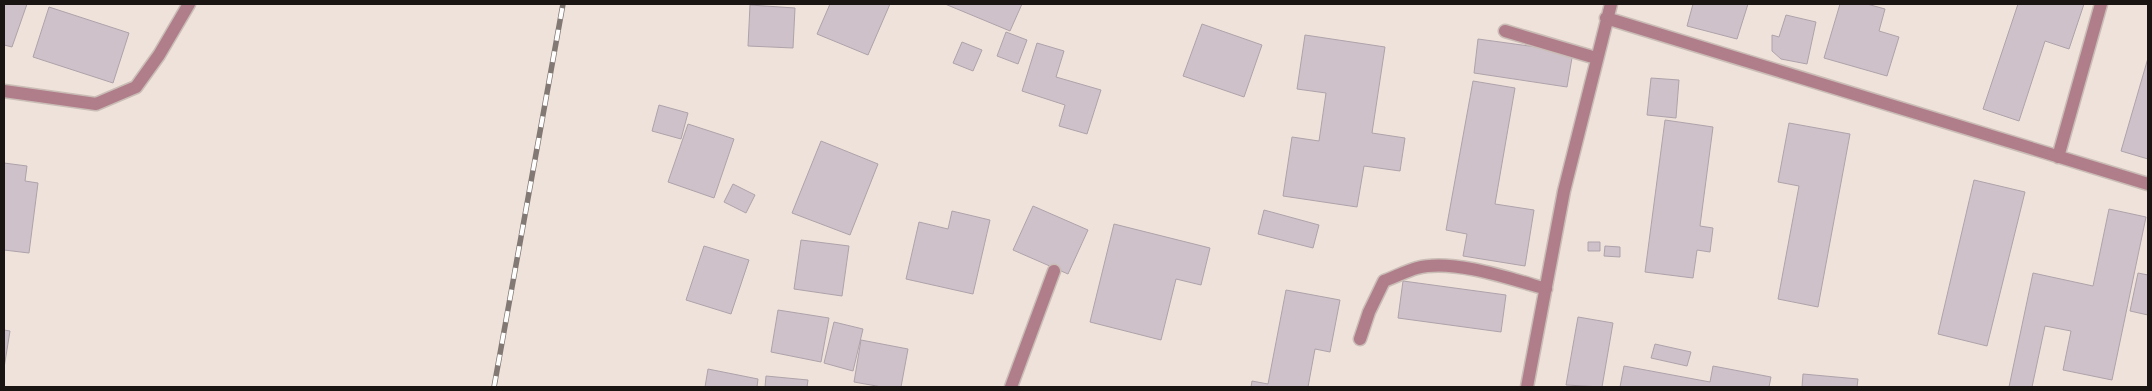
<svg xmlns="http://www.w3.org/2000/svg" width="2152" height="391" viewBox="0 0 2152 391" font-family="'PT Sans Narrow',sans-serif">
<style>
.building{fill:#cec1c9;stroke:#afa3ab}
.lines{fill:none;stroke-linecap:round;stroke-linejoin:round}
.minor-casing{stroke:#c9bdb6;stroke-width:15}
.minor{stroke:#b07d8a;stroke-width:12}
.rail-casing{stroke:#827974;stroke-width:5.5}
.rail{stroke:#fff;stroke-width:4;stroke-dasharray:11;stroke-linecap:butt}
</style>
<rect width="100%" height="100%" fill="#efe2da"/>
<path class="building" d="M 4,4 L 27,4 L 12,47 L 4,45 Z
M 830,4 L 890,4 L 868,55 L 817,34 Z
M 945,4 L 1022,4 L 1010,31 Z
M 1693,4 L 1748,4 L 1737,39 L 1687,26 Z
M 1840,4 L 1867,4 L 1885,9 L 1879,31 L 1899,37 L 1887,76 L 1824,58 Z
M 2018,4 L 2084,4 L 2069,49 L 2045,41 L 2019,121 L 1983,109 Z
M 750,5 L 795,8 L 793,48 L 748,46 Z
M 49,7 L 129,33 L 113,83 L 33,57 Z
M 1786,15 L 1816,22 L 1807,64 L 1781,59 L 1772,51 L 1772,35 L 1779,37 Z
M 1202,24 L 1262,45 L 1244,97 L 1183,76 Z
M 1006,32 L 1027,40 L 1018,64 L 997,56 Z
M 1305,35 L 1385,47 L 1372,133 L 1405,138 L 1400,171 L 1364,166 L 1357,207 L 1283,196 L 1292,137 L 1319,141 L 1326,93 L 1297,89 Z
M 1478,39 L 1573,52 L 1567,87 L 1474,73 Z
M 962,42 L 982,50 L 973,71 L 953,63 Z
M 1037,43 L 1064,51 L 1056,77 L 1101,90 L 1087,134 L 1059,126 L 1065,105 L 1022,91 Z
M 2148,58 L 2148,159 L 2121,151 Z
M 1651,78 L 1679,80 L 1676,118 L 1647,115 Z
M 1473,81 L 1515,88 L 1495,204 L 1534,210 L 1525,266 L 1463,256 L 1467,234 L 1446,230 Z
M 659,105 L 688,113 L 681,139 L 652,131 Z
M 1665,120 L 1713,127 L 1700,226 L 1713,228 L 1710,252 L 1697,250 L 1693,278 L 1645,272 Z
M 1789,123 L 1850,134 L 1818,307 L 1778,299 L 1799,186 L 1778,182 Z
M 688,124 L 734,139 L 714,198 L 668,182 Z
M 821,141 L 878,164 L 850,235 L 792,213 Z
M 4,163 L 27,166 L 25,181 L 38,183 L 29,253 L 4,250 Z
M 1974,180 L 2025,192 L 1987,346 L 1938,334 Z
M 733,184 L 755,195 L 746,213 L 724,202 Z
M 1033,206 L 1088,230 L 1068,274 L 1013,250 Z
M 2109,209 L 2146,217 L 2112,380 L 2063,370 L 2071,331 L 2045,326 L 2032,387 L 2009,387 L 2033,273 L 2093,286 Z
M 1264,210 L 1319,225 L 1313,248 L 1258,234 Z
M 952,211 L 990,220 L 973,294 L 906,279 L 919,222 L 948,229 Z
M 1114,224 L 1210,248 L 1201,285 L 1176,279 L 1161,340 L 1090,322 Z
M 801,240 L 849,246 L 842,296 L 794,289 Z
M 1588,242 L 1600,242 L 1600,251 L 1588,251 Z
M 704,246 L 749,260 L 731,314 L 686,300 Z
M 1605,246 L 1620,247 L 1620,257 L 1604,256 Z
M 2138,273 L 2148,275 L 2148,315 L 2130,311 Z
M 1403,281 L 1506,295 L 1501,332 L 1398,318 Z
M 1286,290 L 1340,300 L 1330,352 L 1315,349 L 1308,387 L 1251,387 L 1252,381 L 1268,384 Z
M 778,310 L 829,318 L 821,362 L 771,352 Z
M 1578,317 L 1613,323 L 1602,387 L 1566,385 Z
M 834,322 L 863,329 L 853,371 L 824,363 Z
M 4,330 L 10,331 L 4,368 Z
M 861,340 L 908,349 L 901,387 L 882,387 L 854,382 Z
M 1655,344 L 1691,352 L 1687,366 L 1651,358 Z
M 1624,366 L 1710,382 L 1713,366 L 1771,377 L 1769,387 L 1620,387 Z
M 708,369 L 758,379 L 757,387 L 705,387 Z
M 1803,374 L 1858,379 L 1857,387 L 1802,387 Z
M 766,376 L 808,380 L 807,387 L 765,387 Z"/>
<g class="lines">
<g class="minor-casing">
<path id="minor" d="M 1606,18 L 2148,184
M 1505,31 L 1596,58
M 4,91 L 96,104 L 136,87 L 159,55 L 189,4
M 2058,157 L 2101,4
M 1360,339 L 1369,312 L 1384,281 C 1395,277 1406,271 1417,268 C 1452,258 1512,279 1546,289
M 1011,387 L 1054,271
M 1527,387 L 1564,191 L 1611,4"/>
</g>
<use href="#minor" class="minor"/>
<g class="rail-casing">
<path id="rail" d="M 494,387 L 563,4"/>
</g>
<use href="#rail" class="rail"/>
</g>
<rect width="2152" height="391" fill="none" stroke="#1a1512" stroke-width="10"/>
</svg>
